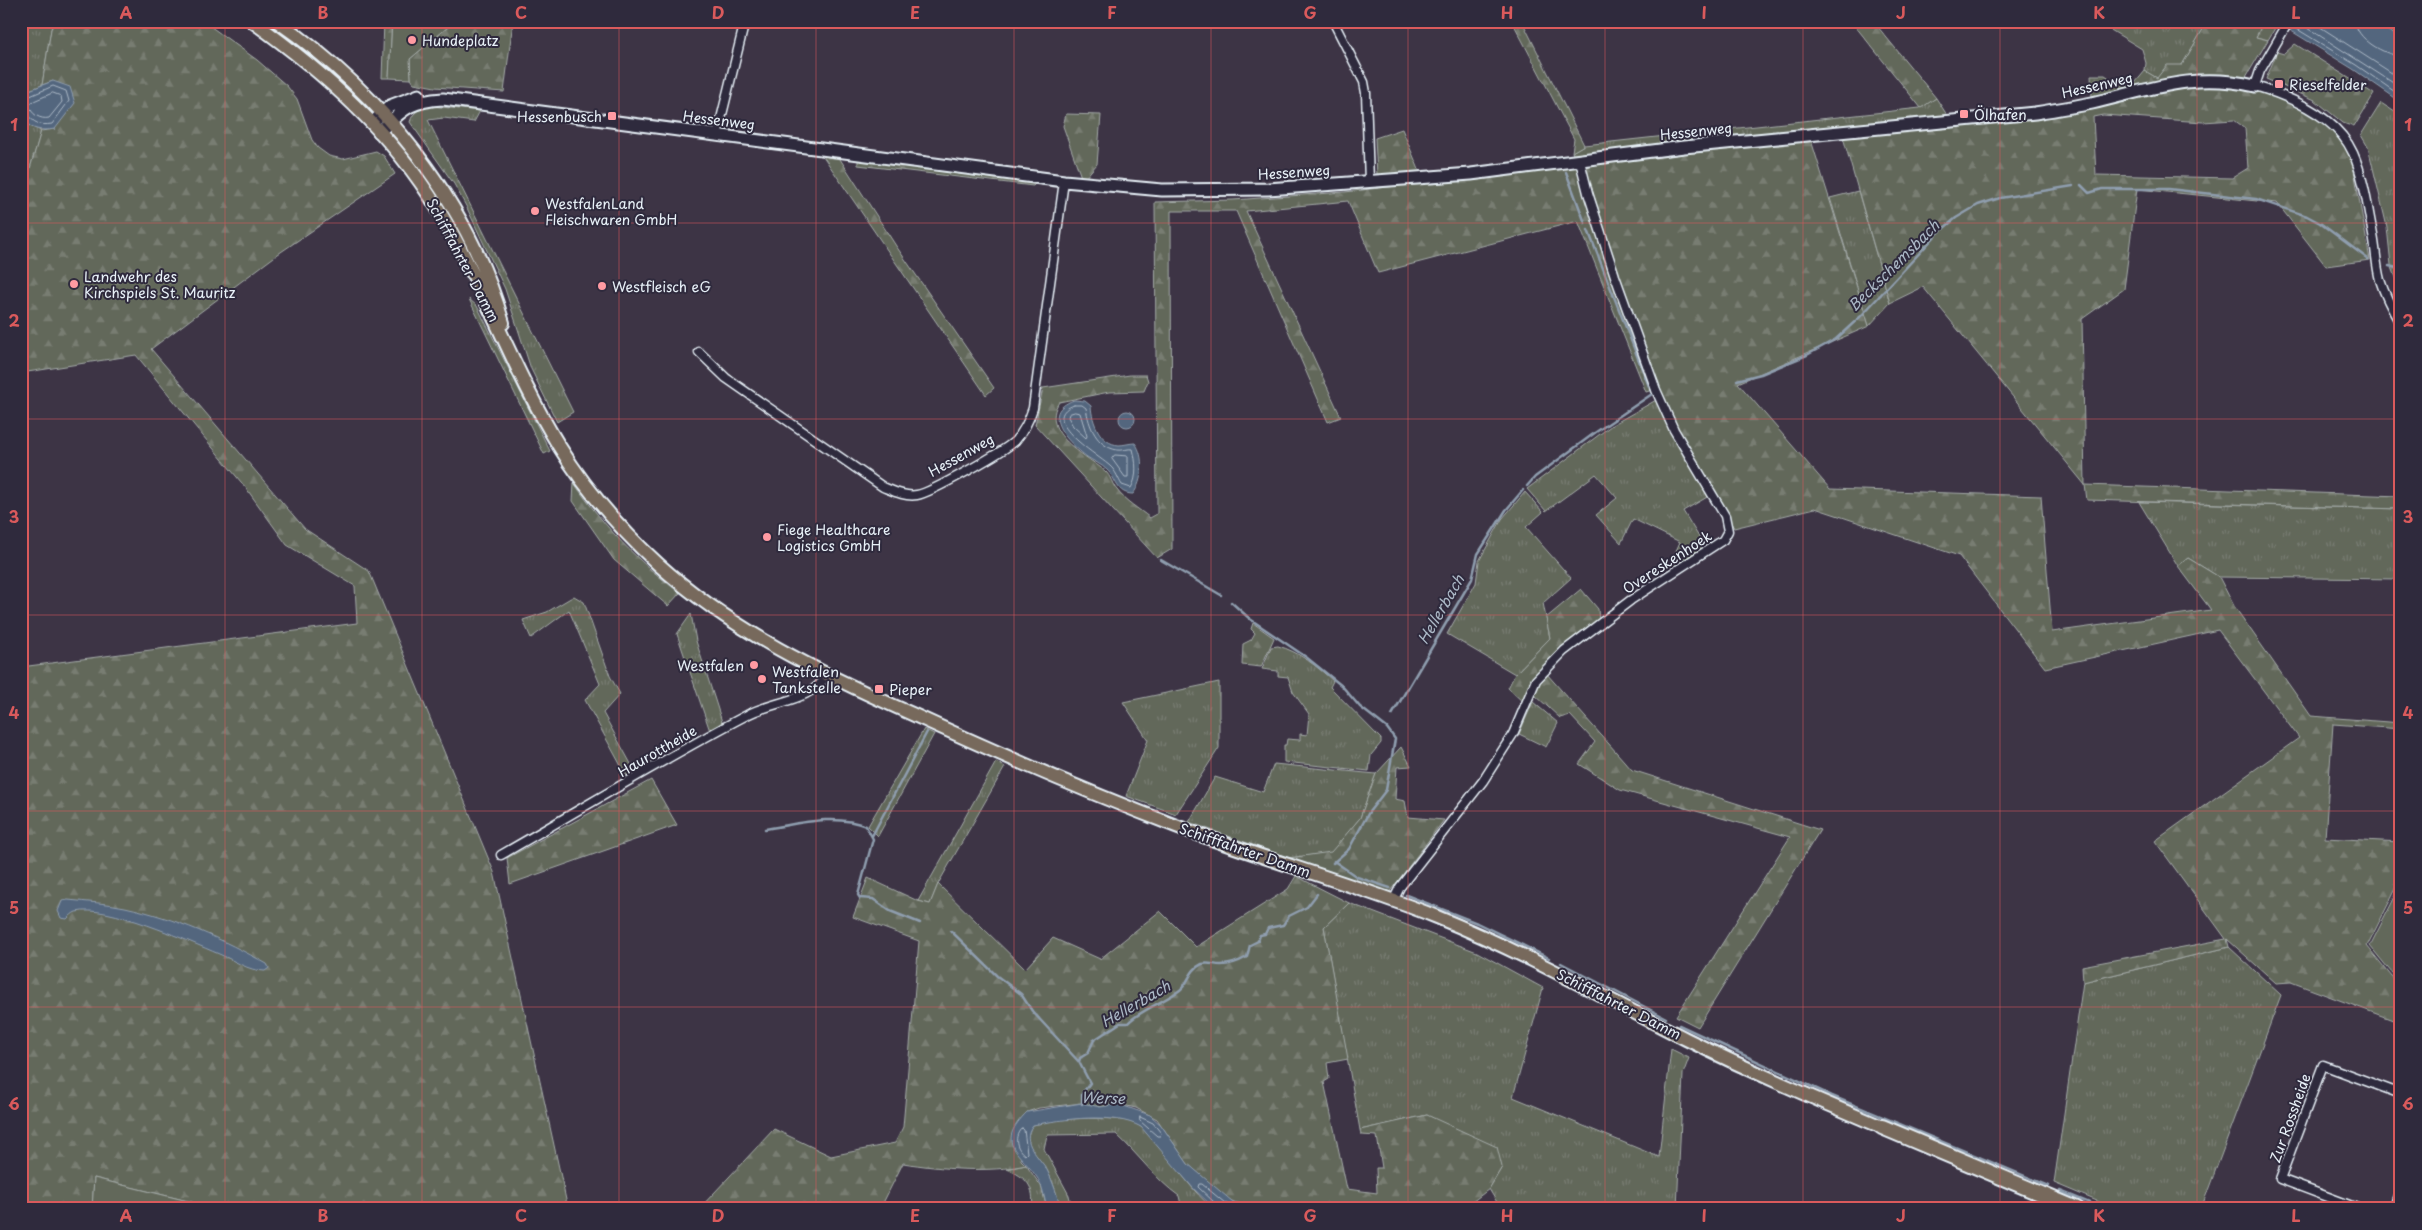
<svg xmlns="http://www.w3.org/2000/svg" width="2422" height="1230" viewBox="0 0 2422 1230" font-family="'Playpen Sans',sans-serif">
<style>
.grass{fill:url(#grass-tufts);stroke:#a5aca9}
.forest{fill:url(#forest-firs);stroke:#a5aca9;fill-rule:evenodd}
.green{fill:#62675a;stroke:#a5aca9}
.water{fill:#53667e;stroke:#8f9eaf}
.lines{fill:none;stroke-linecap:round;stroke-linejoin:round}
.shore{stroke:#acb9c7;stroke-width:1}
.stream{stroke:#8f9eaf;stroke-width:2.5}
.street-casing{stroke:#e8f1f8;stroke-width:11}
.secondary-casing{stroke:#e8f1f8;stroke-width:15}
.primary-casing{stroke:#e8f1f8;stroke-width:16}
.highway-casing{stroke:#e8f1f8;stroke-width:18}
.street{stroke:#2f2a3d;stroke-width:8}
.secondary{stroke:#2f2a3d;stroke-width:11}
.primary{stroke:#77695c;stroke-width:12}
.highway{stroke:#77695c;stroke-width:14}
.grid{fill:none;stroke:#da5a5c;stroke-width:1;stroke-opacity:0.55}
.poi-dot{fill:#ff9aa2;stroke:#2f2a3d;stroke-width:2}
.labels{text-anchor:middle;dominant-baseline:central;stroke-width:4;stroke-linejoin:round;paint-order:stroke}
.poi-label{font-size:14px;fill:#e8f1f8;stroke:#2f2a3d;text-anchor:start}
.street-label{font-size:14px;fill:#e8f1f8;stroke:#2f2a3d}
.water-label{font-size:15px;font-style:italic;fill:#acb9c7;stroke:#2f2a3d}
.neatline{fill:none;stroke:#da5a5c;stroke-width:2}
.grid-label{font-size:16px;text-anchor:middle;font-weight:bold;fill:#da5a5c}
</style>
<defs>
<pattern id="grass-tufts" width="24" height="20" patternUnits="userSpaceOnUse" patternTransform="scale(1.25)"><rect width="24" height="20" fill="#62675a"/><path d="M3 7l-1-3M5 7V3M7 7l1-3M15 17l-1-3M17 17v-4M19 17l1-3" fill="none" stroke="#787d72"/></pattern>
<pattern id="forest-firs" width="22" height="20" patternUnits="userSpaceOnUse" patternTransform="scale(1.25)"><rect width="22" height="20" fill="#62675a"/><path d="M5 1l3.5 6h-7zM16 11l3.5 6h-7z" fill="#787d72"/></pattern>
</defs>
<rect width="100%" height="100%" fill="#3d3445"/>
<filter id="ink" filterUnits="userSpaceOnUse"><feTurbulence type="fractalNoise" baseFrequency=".02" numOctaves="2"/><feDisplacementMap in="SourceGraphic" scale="10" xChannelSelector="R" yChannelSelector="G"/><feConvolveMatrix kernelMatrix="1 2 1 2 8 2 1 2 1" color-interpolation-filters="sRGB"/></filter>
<g filter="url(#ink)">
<path class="grass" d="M 21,21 L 55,21 L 51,29 L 42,85 L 24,92 L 21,106 Z
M 2096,21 L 2208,21 L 2182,65 L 2157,78 L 2145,71 L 2146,63 L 2142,49 Z
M 2247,21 L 2275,21 L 2278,23 L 2268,40 L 2256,37 L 2260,27 Z
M 2370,21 L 2392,21 L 2401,25 L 2401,38 Z
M 1936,98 L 1947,115 L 1575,158 L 1572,152 L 1584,145 L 1920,108 Z
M 2381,103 L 2401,116 L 2401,290 L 2391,265 L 2387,227 L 2368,147 L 2361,135 Z
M 431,106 L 480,111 L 474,122 L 444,118 L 428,120 L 573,412 L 557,422 L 531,369 L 505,289 L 467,208 L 454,184 L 410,122 C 413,111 420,109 431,106 Z
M 21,114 L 28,125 L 41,131 L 29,172 L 21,167 Z
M 1858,191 L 1890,303 L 1869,326 L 1830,198 Z
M 469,299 L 477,306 L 550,451 L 544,454 Z
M 1658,399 L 1709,496 L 1683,511 L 1705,547 L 1674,567 L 1671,562 L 1680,542 L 1633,519 L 1621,543 L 1596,515 L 1617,498 L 1596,474 L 1546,511 L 1527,489 L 1612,425 Z
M 1525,492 L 1543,512 L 1526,527 L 1571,578 L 1543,603 L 1550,638 L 1515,674 L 1447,634 L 1476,583 L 1479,561 L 1502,519 Z
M 2139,502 L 2401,509 L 2401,579 L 2219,577 L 2188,558 L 2178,566 Z
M 574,596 L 584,602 L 610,676 L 620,694 L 603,713 L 636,773 L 626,775 L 585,700 L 600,684 L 569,610 L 531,638 L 523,620 L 547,612 Z
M 691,614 L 696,641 L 722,722 L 710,731 L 677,634 Z
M 1278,646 C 1298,651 1318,667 1333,681 L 1330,687 L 1381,739 L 1381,743 L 1371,755 L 1369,771 L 1284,762 L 1284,745 L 1286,745 L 1287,739 L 1300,740 L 1300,734 L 1307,735 L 1309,714 L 1293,692 L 1288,677 L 1278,676 L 1278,671 L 1262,669 L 1271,647 Z
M 1219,682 L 1219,748 L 1176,814 L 1126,796 L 1148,740 L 1123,702 Z
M 1533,702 L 1558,723 L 1546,747 L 1519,734 Z
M 924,729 L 934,734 L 878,836 L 868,826 Z
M 996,762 L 1005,767 L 938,884 L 930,904 L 918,901 Z
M 1274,764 L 1376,774 L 1360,818 L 1331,853 L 1289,858 L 1189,822 L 1215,777 L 1263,792 Z
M 1349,903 L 1477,952 L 1543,988 L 1513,1097 L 1659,1157 L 1671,1049 L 1689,1058 L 1683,1074 L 1677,1209 L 1501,1209 L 1489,1189 L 1502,1167 L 1427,1115 L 1360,1130 L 1324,927 Z
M 2229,947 L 2281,995 L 2201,1209 L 2116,1209 L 2054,1183 L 2083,982 Z
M 1062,1119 C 1081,1119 1116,1116 1134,1123 C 1159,1133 1186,1191 1215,1209 L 1182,1209 L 1179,1196 C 1155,1179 1138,1154 1116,1134 L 1047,1135 L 1044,1149 L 1069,1195 L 1072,1209 L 1060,1209 C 1058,1196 1053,1182 1047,1170 C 1039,1157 1019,1142 1033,1125 Z
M 1026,1165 L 1041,1186 L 1047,1209 L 1032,1209 C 1035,1186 1027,1178 1007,1169 Z"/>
<path class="forest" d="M 55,21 L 203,21 L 257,60 L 287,86 L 297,99 L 312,140 L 318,148 L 329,156 L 343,159 L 376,151 L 384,156 L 395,174 L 278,254 L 151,349 L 305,529 L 369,571 L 494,872 L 568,1209 L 202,1209 L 192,1202 L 94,1178 L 92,1209 L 21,1209 L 21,667 L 357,623 L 355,586 L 287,545 L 246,488 L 136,355 L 21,373 L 21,167 L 29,172 L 41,131 L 55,129 L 53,81 L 42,85 L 51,29 Z
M 384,21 L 392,21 L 389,78 L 382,78 Z
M 455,21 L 513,21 L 504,92 L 435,87 L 414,83 L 411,79 L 410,59 Z
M 1512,21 L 1522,21 L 1584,145 L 1572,152 L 1574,139 Z
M 1851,21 L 1873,21 L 1936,98 L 1921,108 Z
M 2208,21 L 2247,21 L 2261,27 L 2256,37 L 2268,40 L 2246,77 L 2229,76 L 2092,99 L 2091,75 L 2105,75 L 2120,85 L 2135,83 L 2145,71 L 2157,78 L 2167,65 L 2182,65 Z
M 2295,44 L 2374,94 L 2354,127 L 2343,123 L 2315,100 L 2266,79 L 2277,52 L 2284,54 Z
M 2195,85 L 2224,85 L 2263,93 L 2289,103 L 2336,131 L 2350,148 L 2370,260 L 2326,266 L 2277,203 L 2137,189 L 2124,289 L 2082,319 L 2085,485 L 2401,496 L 2401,509 L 2087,500 L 2085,485 L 1923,287 L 1890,303 L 1843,137 ZM 2103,115 L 2203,122 L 2234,120 L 2245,128 L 2248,168 L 2232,178 L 2096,175 L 2093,117 Z
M 1066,114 L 1101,115 L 1097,164 L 1085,178 L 1081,177 L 1063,126 Z
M 1402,129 L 1420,172 L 1377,175 L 1375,138 Z
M 1811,140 L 1869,326 L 1738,383 L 1830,489 L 2041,496 L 2052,632 L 2211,610 L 2178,566 L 2188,558 L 2219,577 L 2234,606 L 2311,716 L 2401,723 L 2401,729 L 2333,724 L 2325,838 L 2401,842 L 2401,879 L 2367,946 L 2401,988 L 2401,1023 L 2291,982 L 2276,983 L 2227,939 L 2229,947 L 2083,982 L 2082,966 L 2226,939 L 2155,841 L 2299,738 L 2218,630 L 2045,668 L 1959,556 L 1815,508 L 1734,528 C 1715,494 1693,461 1676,426 C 1637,346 1611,250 1584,164 Z
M 823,156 L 840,159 L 896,246 L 994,388 L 986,395 Z
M 858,159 L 1037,182 L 1033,186 L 858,165 Z
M 1576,165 L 1612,277 L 1653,390 L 1646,392 L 1578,221 L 1378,273 L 1348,201 L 1246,211 L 1341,417 L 1328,422 L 1236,211 L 1171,211 L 1172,549 L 1157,558 L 1035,425 L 1043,388 L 1130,375 L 1146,375 L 1148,381 L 1144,391 L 1109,392 L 1059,402 C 1039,433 1086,455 1105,471 C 1111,476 1112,485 1117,490 C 1125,501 1139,509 1150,518 L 1157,514 L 1155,202 L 1233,200 L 1345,192 Z
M 574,483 C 606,529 635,559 680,593 L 668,606 L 614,560 L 573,501 Z
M 1581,589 L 1598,609 L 1599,621 L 1534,678 L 1525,704 L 1508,688 L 1515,674 L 1550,638 L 1546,618 Z
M 1253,623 L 1274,638 L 1261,667 L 1242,665 L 1243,644 L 1251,640 L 1255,633 L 1251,629 Z
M 1546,673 L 1632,770 L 1820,830 L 1698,1027 L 1676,1016 L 1790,837 L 1620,790 L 1579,764 L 1595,742 L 1570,715 L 1560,718 L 1535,695 L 1538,682 Z
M 1401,747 L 1411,766 L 1397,767 L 1395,799 L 1405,801 L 1408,817 L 1444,820 L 1388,894 L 1289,858 L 1331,852 L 1360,818 L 1376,774 Z
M 651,780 L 677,825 L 510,884 L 507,858 Z
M 1296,876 L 1349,903 L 1324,927 L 1348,1059 L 1327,1063 L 1329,1079 L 1324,1082 L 1347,1189 L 1377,1193 L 1376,1168 L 1382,1168 L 1377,1136 L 1361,1135 L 1360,1130 L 1427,1115 L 1497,1147 L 1502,1167 L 1489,1189 L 1463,1209 L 1262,1208 L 1240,1205 L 1228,1199 L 1188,1164 L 1157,1119 L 1136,1108 L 1118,1104 L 1100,1107 L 1082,1103 L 1039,1108 L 1027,1112 L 1018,1122 L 1021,1160 L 1026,1165 C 990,1173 940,1169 903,1163 L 880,1209 L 699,1209 L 774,1129 L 831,1156 L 895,1143 L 903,1127 L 919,941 L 853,917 L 868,878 L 918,901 L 930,904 L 938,884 L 1025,969 L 1053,938 L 1100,959 L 1160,911 L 1196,947 L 1288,889 Z"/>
<path class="green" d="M 392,21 L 455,21 L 410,59 L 411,79 L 389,78 Z
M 2401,885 L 2401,984 L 2370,946 Z
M 94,1178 L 192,1202 L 202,1209 L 92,1209 Z"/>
<path class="water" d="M 2275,21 L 2370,21 L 2401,38 L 2401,102 L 2353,69 Z
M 53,81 L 70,87 L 75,103 L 55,129 C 26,134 18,119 24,92 Z
M 1074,400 L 1085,401 L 1091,406 C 1092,422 1100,444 1119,445 C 1124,445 1130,443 1135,443 C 1145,456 1143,481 1133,494 C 1116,494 1117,479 1107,470 C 1101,464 1093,461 1087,457 C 1068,442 1038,413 1074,400 Z
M1119 419a8 8 0 1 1 16 0a8 8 0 1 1-16 0Z
M 68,900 C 87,902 106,903 125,907 C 175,918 223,939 267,964 L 269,968 L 265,971 C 248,971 234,960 219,954 C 188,941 107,904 76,912 C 73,913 70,916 67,919 L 61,918 L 58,911 L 62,901 Z
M 1082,1103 L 1100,1107 L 1118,1104 L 1150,1115 L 1161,1125 L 1188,1164 L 1233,1202 L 1262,1208 L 1329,1209 L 1215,1209 L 1193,1188 L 1141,1127 C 1115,1112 1062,1119 1033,1125 C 1019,1142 1040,1157 1047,1170 C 1053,1182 1058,1196 1060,1209 L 1047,1209 C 1044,1197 1043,1185 1036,1176 C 1018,1150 995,1144 1027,1112 Z"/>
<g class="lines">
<path class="shore" d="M 2297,21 L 2401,88
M 2311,21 L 2401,79
M 2355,21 C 2356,39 2384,55 2401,56
M 2292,26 L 2356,65 L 2401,96
M 53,93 L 61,96 L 62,102 L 49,118 C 40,120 31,114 29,105 L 34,101 Z
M 21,100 L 53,86 L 66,91 L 69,101 L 52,124 C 39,126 34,123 26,113 L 21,113
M 1074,405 L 1082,405 L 1086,408 C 1089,426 1096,446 1117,450 C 1123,451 1128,448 1133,449 C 1136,461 1138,477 1131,488 L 1122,485 C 1118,479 1116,471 1110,466 C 1098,455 1036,419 1074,405 Z
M 1075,412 L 1080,413 L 1087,436 L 1086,438 L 1073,426 L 1068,417 L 1069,414 Z
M 1115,455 L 1128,456 L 1128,477 L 1125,477 L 1112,459 Z
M 1140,1117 L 1153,1123 L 1161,1133 L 1160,1136 L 1157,1136 L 1140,1121 Z
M 1022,1128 L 1024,1130 L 1027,1153 L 1025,1155 C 1016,1149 1013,1136 1022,1128 Z
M 1217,1209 L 1215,1203 L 1198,1187 L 1199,1184 L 1202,1184 L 1225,1203 L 1237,1209"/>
<path class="stream" d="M 1566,172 L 1585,223
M 2081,185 L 2089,193 L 2102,189 L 2169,189 L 2256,199 L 2307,216 L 2320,223 L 2368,259
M 2389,266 L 2401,269
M 1737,380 L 1761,374 L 1807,355 L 1836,339 L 1860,317 L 1938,233 L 1956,218 L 1978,205 L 2000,198 L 2073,186
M 1527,486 L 1535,477 L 1596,432 L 1652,394 L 1588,230
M 1161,560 L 1221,595
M 1231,602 L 1250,619 L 1306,657 L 1342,686 L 1360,707 L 1387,728 L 1395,739 L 1386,790 L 1369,812 L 1349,849 L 1333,863
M 1392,715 L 1472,579 L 1478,554 L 1506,510 L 1523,490
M 765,829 C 797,824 835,813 866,826 L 873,839 L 858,895 L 860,898 L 873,899 L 890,911 L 920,923
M 872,836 L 927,732
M 1334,861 L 1357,877 L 1390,888
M 1406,895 L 1477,923 L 1549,958
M 951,931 L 997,976 L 1021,994 L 1032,1011 L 1079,1062 L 1090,1083 L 1082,1094 L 1082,1104
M 1561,963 L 1666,1018
M 1679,1025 L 1832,1096 L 2049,1186
M 1079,1062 L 1080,1058 L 1088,1053 L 1094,1040 L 1120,1023 L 1128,1023 C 1136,1013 1167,1000 1180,990 C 1189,983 1189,970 1202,964 C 1209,962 1214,965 1221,965 C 1229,965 1240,961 1247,957 L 1250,945 L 1258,941 L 1260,935 L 1265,934 L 1268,928 L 1283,925 L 1289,916 L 1307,907 L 1317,894
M 2060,1191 L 2104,1209"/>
<g class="street-casing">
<path id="street" d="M 1333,21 L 1364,82 L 1366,93 L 1369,182
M 2289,21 L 2260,71 L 2255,86 C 2291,97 2337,117 2353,153 C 2364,178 2368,209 2373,235 C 2376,250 2376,265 2380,280 C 2385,296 2393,311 2401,325
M 717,135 L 745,21
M 699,352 L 726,378 L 883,487 C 893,491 905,497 917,495 C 931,493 1004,451 1015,441 C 1024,431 1029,421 1033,408 L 1064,181
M 501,855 C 583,808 663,759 747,715 C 772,701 811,702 827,675
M 1393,901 L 1400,887 L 1483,781 L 1513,734 L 1536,680 L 1564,651 L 1631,600 L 1723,540 L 1728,531 L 1725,516 L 1674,430 L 1656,390 L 1615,276 L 1588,193 L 1580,161
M 2360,1209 L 2280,1179 L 2323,1065 L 2401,1094
M 2393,1209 L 2401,1188"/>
</g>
<g class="secondary-casing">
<path id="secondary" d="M 372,123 L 390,106 L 419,95
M 379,132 C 403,110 409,101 443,99 L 1064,181 L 1162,190 L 1268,189 L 1471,174 L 1684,147 L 2035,113 C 2054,110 2073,107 2092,103 C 2152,89 2193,72 2255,86"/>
</g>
<g class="primary-casing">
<path id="primary" d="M 252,21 C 325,73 391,132 438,209 C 484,285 513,371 559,446 C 586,490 620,529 658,564 C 732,631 822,674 912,714 C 999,754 1087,792 1176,826 C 1262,859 1352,883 1437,917 C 1523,952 1603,997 1686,1039 C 1750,1071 1816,1099 1882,1127
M 277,21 C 381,93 468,200 503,323"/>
</g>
<g class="highway-casing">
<path id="highway" d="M 1882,1127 L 2077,1209"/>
</g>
<use href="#street" class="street"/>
<use href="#secondary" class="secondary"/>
<use href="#primary" class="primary"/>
<use href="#highway" class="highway"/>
</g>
</g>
<path class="grid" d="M 225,21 L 225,1209M 422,21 L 422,1209M 619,21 L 619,1209M 816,21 L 816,1209M 1014,21 L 1014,1209M 1211,21 L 1211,1209M 1408,21 L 1408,1209M 1605,21 L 1605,1209M 1803,21 L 1803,1209M 2000,21 L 2000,1209M 2197,21 L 2197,1209M 21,223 L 2401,223M 21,419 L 2401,419M 21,615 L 2401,615M 21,811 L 2401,811M 21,1007 L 2401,1007"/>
<g class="poi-dot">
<circle cx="412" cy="40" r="5"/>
<rect x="2274" y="79" width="10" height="10" rx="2.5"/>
<rect x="1959" y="109" width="10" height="10" rx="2.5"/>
<rect x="607" y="111" width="10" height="10" rx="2.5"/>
<circle cx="535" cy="211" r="5"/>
<circle cx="74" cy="284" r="5"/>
<circle cx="602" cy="286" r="5"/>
<circle cx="767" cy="537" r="5"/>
<circle cx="754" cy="665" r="5"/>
<circle cx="762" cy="679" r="5"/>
<rect x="874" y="684" width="10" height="10" rx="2.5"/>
</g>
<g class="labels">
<g class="poi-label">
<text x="422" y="40">Hundeplatz</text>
<text x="2289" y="84">Rieselfelder</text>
<text x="1974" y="114">Ölhafen</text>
<text x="602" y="116" text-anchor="end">Hessenbusch</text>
<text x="545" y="203">WestfalenLand<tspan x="545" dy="16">Fleischwaren GmbH</tspan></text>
<text x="84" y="276">Landwehr des<tspan x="84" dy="16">Kirchspiels St. Mauritz</tspan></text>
<text x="612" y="286">Westfleisch eG</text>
<text x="777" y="529">Fiege Healthcare<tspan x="777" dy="16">Logistics GmbH</tspan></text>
<text x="744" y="665" text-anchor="end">Westfalen</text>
<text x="772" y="671">Westfalen<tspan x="772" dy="16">Tankstelle</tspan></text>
<text x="889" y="689">Pieper</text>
</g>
<g class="street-label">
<text transform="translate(2097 85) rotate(-13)">Hessenweg</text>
<text transform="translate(719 120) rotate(7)">Hessenweg</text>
<text transform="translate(1696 131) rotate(-6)">Hessenweg</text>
<text transform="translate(1294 172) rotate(-4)">Hessenweg</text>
<text transform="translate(463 260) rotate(62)">Schifffahrter Damm</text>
<text transform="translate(961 455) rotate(-29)">Hessenweg</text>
<text transform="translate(1667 562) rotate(-33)">Overeskenhoek</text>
<text transform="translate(657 751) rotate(-30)">Haurottheide</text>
<text transform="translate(1245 850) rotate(19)">Schifffahrter Damm</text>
<text transform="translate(1619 1004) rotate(27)">Schifffahrter Damm</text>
<text transform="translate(2290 1118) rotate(-70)">Zur Rossheide</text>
</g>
<g class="water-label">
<text transform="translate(1893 265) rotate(-45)">Beckschemsbach</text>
<text transform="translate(1440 609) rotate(-60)">Hellerbach</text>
<text transform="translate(1135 1003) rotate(-30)">Hellerbach</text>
<text transform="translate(1103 1097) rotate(2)">Werse</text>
</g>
</g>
<rect width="2422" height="1230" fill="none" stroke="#2f2a3d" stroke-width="55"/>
<rect x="28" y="28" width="2366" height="1174" class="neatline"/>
<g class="grid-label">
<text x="126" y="19">A</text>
<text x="323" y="19">B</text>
<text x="521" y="19">C</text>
<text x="718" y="19">D</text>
<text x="915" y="19">E</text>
<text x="1112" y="19">F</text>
<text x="1310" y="19">G</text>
<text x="1507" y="19">H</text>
<text x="1704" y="19">I</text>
<text x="1901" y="19">J</text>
<text x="2099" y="19">K</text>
<text x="2296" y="19">L</text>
<text x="14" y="131">1</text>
<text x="2408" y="131">1</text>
<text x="14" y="327">2</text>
<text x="2408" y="327">2</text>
<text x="14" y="523">3</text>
<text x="2408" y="523">3</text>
<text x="14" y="719">4</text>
<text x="2408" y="719">4</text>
<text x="14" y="914">5</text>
<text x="2408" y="914">5</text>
<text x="14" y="1110">6</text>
<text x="2408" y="1110">6</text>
<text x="126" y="1222">A</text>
<text x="323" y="1222">B</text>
<text x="521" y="1222">C</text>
<text x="718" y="1222">D</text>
<text x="915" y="1222">E</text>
<text x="1112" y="1222">F</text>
<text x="1310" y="1222">G</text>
<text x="1507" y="1222">H</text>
<text x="1704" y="1222">I</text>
<text x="1901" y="1222">J</text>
<text x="2099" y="1222">K</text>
<text x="2296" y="1222">L</text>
</g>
</svg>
